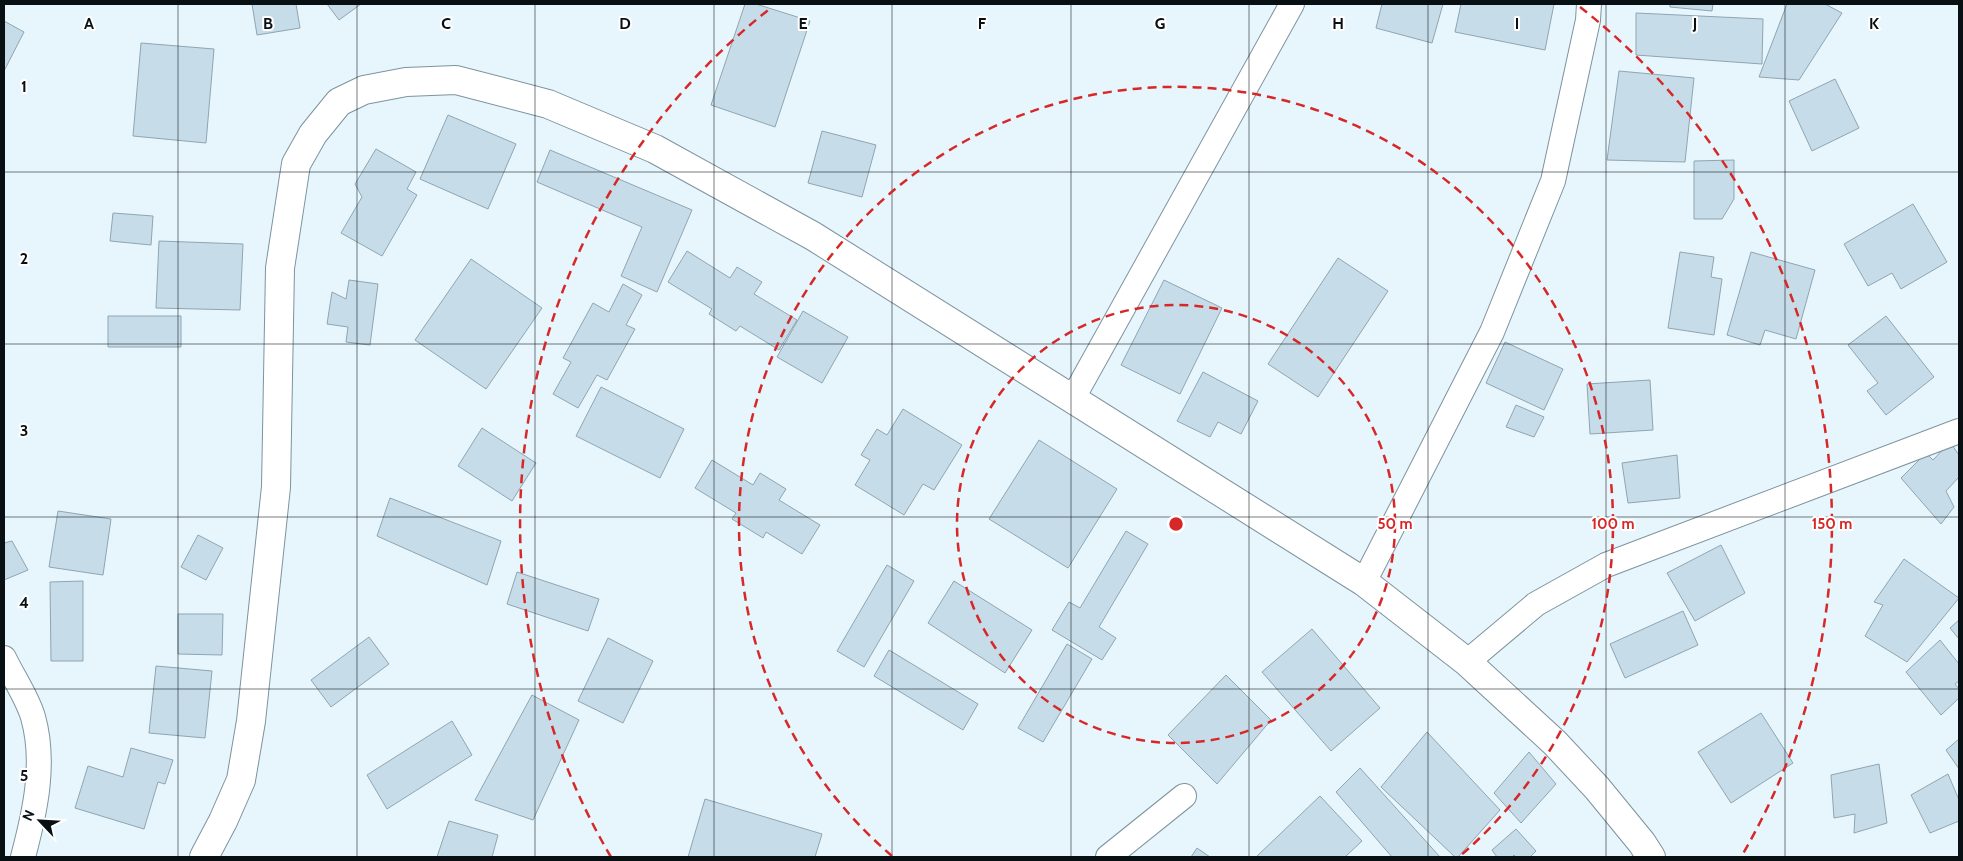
<svg xmlns="http://www.w3.org/2000/svg" width="1963" height="861" viewBox="0 0 1963 861" font-family="Cabin,sans-serif">
<style>
.building{fill:#c6dde9;stroke:#8fa5b1}
.lines{fill:none;stroke-linecap:round;stroke-linejoin:round}
.minor-casing{stroke:#7d939e;stroke-width:26}
.tertiary-casing{stroke:#7d939e;stroke-width:30}
.minor{stroke:#fff;stroke-width:24}
.tertiary{stroke:#fff;stroke-width:28}
.grid{fill:none;stroke:#081014;stroke-width:1;stroke-opacity:0.55}
.ring{fill:none;stroke:#d62828;stroke-width:2.5;stroke-dasharray:9 6}
.grid-label{font-size:16px;text-anchor:middle;font-weight:bold;fill:#081014;stroke:#fff;stroke-width:4;stroke-linejoin:round;paint-order:stroke}
.centre{fill:#d62828;stroke:#fff;stroke-width:2.5}
.ring-label{font-size:15px;text-anchor:middle;font-weight:bold;fill:#d62828;stroke:#fff;stroke-width:4;stroke-linejoin:round;paint-order:stroke}
</style>
<rect width="100%" height="100%" fill="#e7f5fc"/>
<path class="building" d="M 252,4 L 296,4 L 300,28 L 257,35 Z
M 327,4 L 361,4 L 339,20 Z
M 745,4 L 756,4 L 810,21 L 775,127 L 711,105 Z
M 1382,4 L 1443,4 L 1432,43 L 1376,28 Z
M 1461,4 L 1554,4 L 1545,50 L 1455,32 Z
M 1670,4 L 1713,4 L 1712,11 L 1670,7 Z
M 1787,4 L 1825,4 L 1842,13 L 1799,80 L 1759,77 Z
M 1636,13 L 1763,19 L 1762,64 L 1636,55 Z
M 4,21 L 24,32 L 4,71 Z
M 141,43 L 214,49 L 206,143 L 133,136 Z
M 1619,71 L 1694,78 L 1685,162 L 1607,160 Z
M 1835,79 L 1859,128 L 1812,151 L 1789,101 Z
M 448,115 L 516,144 L 488,209 L 420,179 Z
M 822,131 L 876,145 L 862,197 L 808,183 Z
M 376,149 L 416,172 L 407,189 L 417,195 L 382,256 L 341,233 L 362,197 L 355,184 Z
M 550,150 L 692,210 L 657,292 L 621,276 L 642,227 L 537,182 Z
M 1734,160 L 1734,199 L 1722,219 L 1694,219 L 1694,161 Z
M 1913,204 L 1947,262 L 1901,289 L 1892,273 L 1868,286 L 1844,244 Z
M 113,213 L 153,216 L 151,245 L 110,241 Z
M 159,241 L 243,244 L 240,310 L 156,308 Z
M 687,251 L 730,278 L 737,267 L 762,282 L 754,294 L 797,320 L 779,350 L 740,326 L 736,331 L 709,314 L 712,309 L 668,282 Z
M 1680,252 L 1714,257 L 1711,277 L 1722,279 L 1714,335 L 1668,328 Z
M 1751,252 L 1815,270 L 1796,339 L 1765,330 L 1760,345 L 1727,335 Z
M 1338,258 L 1388,291 L 1318,397 L 1268,364 Z
M 471,259 L 542,308 L 486,389 L 415,340 Z
M 349,280 L 378,284 L 370,345 L 346,342 L 348,327 L 327,324 L 332,292 L 346,299 Z
M 1164,280 L 1222,308 L 1180,394 L 1121,365 Z
M 623,284 L 642,295 L 626,325 L 635,329 L 607,380 L 597,375 L 578,408 L 553,394 L 571,362 L 563,358 L 593,303 L 609,312 Z
M 803,311 L 848,337 L 822,383 L 777,357 Z
M 108,316 L 181,316 L 181,347 L 108,347 Z
M 1886,316 L 1934,377 L 1886,415 L 1867,391 L 1878,383 L 1848,345 Z
M 1505,342 L 1563,369 L 1544,410 L 1486,383 Z
M 1203,372 L 1258,401 L 1241,434 L 1218,422 L 1210,437 L 1177,421 Z
M 1650,380 L 1653,430 L 1590,434 L 1587,384 Z
M 601,387 L 684,429 L 660,478 L 576,436 Z
M 1516,405 L 1544,417 L 1534,437 L 1506,427 Z
M 903,409 L 962,445 L 934,490 L 923,484 L 904,515 L 855,485 L 870,460 L 861,455 L 877,429 L 887,435 Z
M 482,428 L 536,463 L 512,501 L 458,466 Z
M 1039,440 L 1117,489 L 1068,568 L 989,519 Z
M 1950,442 L 1959,455 L 1959,477 L 1946,491 L 1954,507 L 1941,524 L 1901,478 L 1926,453 L 1933,460 Z
M 1677,455 L 1680,498 L 1628,503 L 1622,463 Z
M 712,460 L 753,485 L 760,473 L 786,489 L 779,500 L 820,525 L 802,554 L 766,532 L 763,538 L 732,519 L 736,513 L 695,488 Z
M 390,498 L 501,541 L 487,585 L 377,536 Z
M 58,511 L 111,519 L 103,575 L 49,567 Z
M 1126,531 L 1148,544 L 1099,627 L 1116,638 L 1102,660 L 1052,630 L 1069,602 L 1080,608 Z
M 198,535 L 223,548 L 206,580 L 181,567 Z
M 12,541 L 28,570 L 4,580 L 4,543 Z
M 1721,545 L 1745,593 L 1695,621 L 1667,573 Z
M 1904,559 L 1959,598 L 1907,662 L 1865,636 L 1883,605 L 1874,602 Z
M 887,565 L 914,581 L 864,667 L 837,651 Z
M 517,572 L 599,599 L 588,631 L 507,604 Z
M 83,581 L 83,661 L 51,661 L 50,582 Z
M 954,581 L 1032,630 L 1005,673 L 928,623 Z
M 1683,611 L 1698,645 L 1625,678 L 1610,644 Z
M 178,614 L 223,614 L 222,655 L 178,654 Z
M 1959,620 L 1959,639 L 1950,628 Z
M 1312,629 L 1380,708 L 1331,751 L 1262,672 Z
M 369,637 L 389,664 L 331,707 L 311,680 Z
M 608,638 L 653,661 L 623,723 L 578,701 Z
M 1940,640 L 1959,664 L 1959,681 L 1955,684 L 1959,689 L 1959,698 L 1941,715 L 1906,672 Z
M 1067,644 L 1092,659 L 1043,742 L 1018,728 Z
M 889,650 L 978,704 L 963,730 L 874,676 Z
M 156,666 L 212,671 L 205,738 L 149,733 Z
M 1226,675 L 1271,720 L 1217,784 L 1168,735 Z
M 532,695 L 579,720 L 533,820 L 475,800 Z
M 1761,713 L 1793,763 L 1731,803 L 1698,752 Z
M 452,721 L 472,755 L 387,809 L 367,775 Z
M 1427,732 L 1500,810 L 1458,857 L 1455,857 L 1381,787 Z
M 1959,739 L 1959,769 L 1946,750 Z
M 131,748 L 173,760 L 165,784 L 158,782 L 144,829 L 75,808 L 88,766 L 123,777 Z
M 1529,752 L 1556,784 L 1521,823 L 1494,793 Z
M 1879,764 L 1887,823 L 1854,833 L 1855,814 L 1834,818 L 1831,775 Z
M 1360,768 L 1440,857 L 1392,857 L 1336,792 Z
M 1948,774 L 1959,800 L 1959,821 L 1930,833 L 1911,795 Z
M 1320,796 L 1362,841 L 1345,857 L 1256,857 Z
M 705,799 L 822,834 L 815,857 L 688,857 Z
M 449,821 L 498,835 L 492,857 L 437,857 Z
M 1516,829 L 1536,851 L 1530,857 L 1516,857 L 1514,855 L 1512,857 L 1497,857 L 1492,850 Z
M 1197,848 L 1210,857 L 1191,857 Z"/>
<g class="lines">
<g class="minor-casing">
<path id="minor" d="M 1073,398 L 1292,4
M 1364,582 L 1492,332 L 1553,181 L 1588,20 L 1589,4
M 4,658 C 13,677 27,697 33,717 C 46,763 35,812 23,857
M 1467,662 L 1536,604 L 1606,565 L 1959,431
M 1108,857 L 1184,796"/>
</g>
<g class="tertiary-casing">
<path id="tertiary" d="M 204,857 L 223,821 L 241,780 L 251,721 L 276,487 L 280,268 L 296,164 L 313,134 L 339,102 L 364,90 L 406,82 L 456,80 L 548,104 L 655,149 L 813,236 L 1364,582 L 1467,662 L 1555,743 L 1597,788 L 1642,843 L 1651,857"/>
</g>
<use href="#minor" class="minor"/>
<use href="#tertiary" class="tertiary"/>
</g>
<path class="grid" d="M 178,4 L 178,857M 357,4 L 357,857M 535,4 L 535,857M 714,4 L 714,857M 892,4 L 892,857M 1071,4 L 1071,857M 1249,4 L 1249,857M 1428,4 L 1428,857M 1606,4 L 1606,857M 1785,4 L 1785,857M 4,172 L 1959,172M 4,344 L 1959,344M 4,517 L 1959,517M 4,689 L 1959,689"/>
<g class="ring">
<circle cx="1176" cy="524" r="219"/>
<path d="M892 856A437 437 0 1 1 1460 856"/>
<path d="M611 857A656 656 0 0 1 772 7M1580 7A656 656 0 0 1 1741 857"/>
</g>
<g class="grid-label">
<text x="89" y="29">A</text>
<text x="268" y="29">B</text>
<text x="446" y="29">C</text>
<text x="625" y="29">D</text>
<text x="803" y="29">E</text>
<text x="982" y="29">F</text>
<text x="1160" y="29">G</text>
<text x="1338" y="29">H</text>
<text x="1517" y="29">I</text>
<text x="1695" y="29">J</text>
<text x="1874" y="29">K</text>
<text x="24" y="92">1</text>
<text x="24" y="264">2</text>
<text x="24" y="436">3</text>
<text x="24" y="608">4</text>
<text x="24" y="781">5</text>
</g>
<circle cx="1176" cy="524" r="8" class="centre"/>
<g class="ring-label">
<text x="1395" y="529">50 m</text>
<text x="1613" y="529">100 m</text>
<text x="1832" y="529">150 m</text>
</g>
<rect width="1963" height="861" fill="none" stroke="#081014" stroke-width="10"/>
<g transform="translate(40 821) rotate(295)" stroke="#ffffff" stroke-width="4" paint-order="stroke">
<path d="M0-4L9 19L0 12L-9 19Z" fill="#081014"/>
<text y="-8" font-size="14" font-weight="bold" text-anchor="middle" fill="#081014">N</text>
</g>
</svg>
